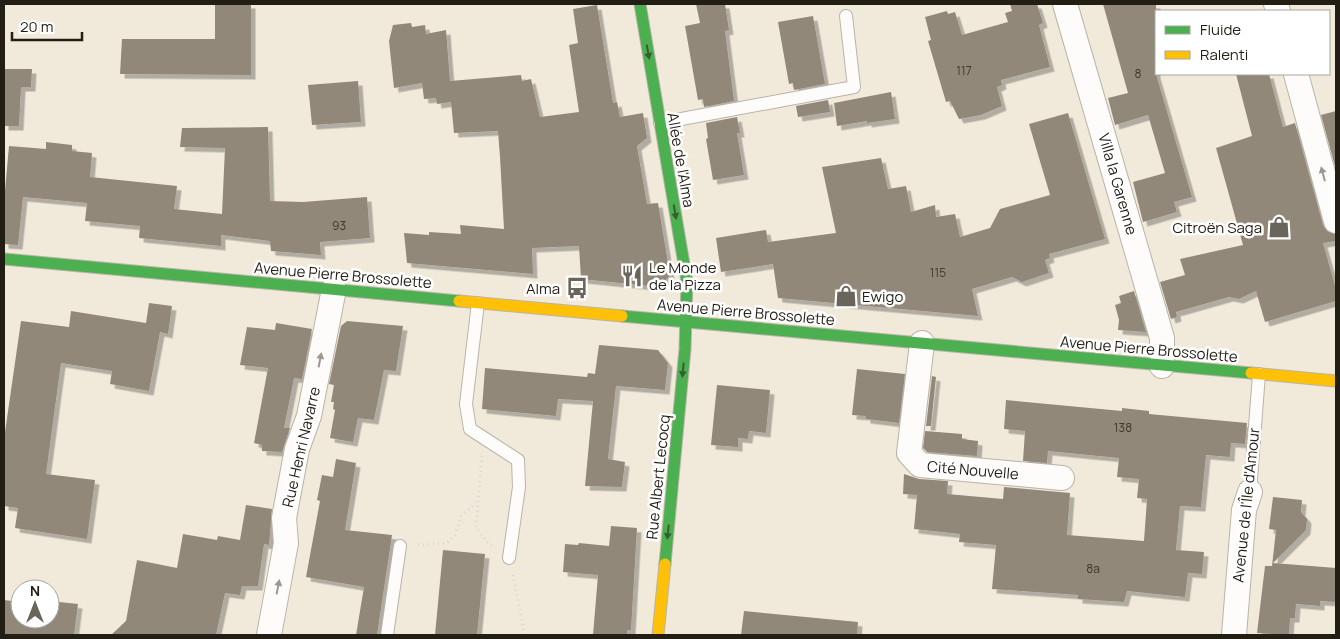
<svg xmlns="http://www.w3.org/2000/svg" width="1340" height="639" viewBox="0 0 1340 639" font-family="Manrope,sans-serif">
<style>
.building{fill:#928879;filter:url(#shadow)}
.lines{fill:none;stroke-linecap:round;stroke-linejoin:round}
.lane-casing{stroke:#b9b4a8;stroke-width:14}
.street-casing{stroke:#b9b4a8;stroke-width:26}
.fast-casing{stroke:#b9b4a8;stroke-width:13}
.slow-casing{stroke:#b9b4a8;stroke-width:13}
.path{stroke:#d8d6d2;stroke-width:3;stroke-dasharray:1 4;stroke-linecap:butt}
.lane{stroke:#fdfcfa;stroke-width:12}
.street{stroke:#fdfcfa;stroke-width:24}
.fast{stroke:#4caf50;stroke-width:11}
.slow{stroke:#ffc107;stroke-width:11}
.oneway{fill:#355f2f}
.oneway2{fill:#9a9892}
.labels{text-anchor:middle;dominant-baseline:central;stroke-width:5;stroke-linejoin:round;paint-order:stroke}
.number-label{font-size:12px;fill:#3e382d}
.street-label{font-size:15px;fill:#221e14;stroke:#fff}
.poi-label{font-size:15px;fill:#221e14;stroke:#fff;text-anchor:end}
</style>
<defs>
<filter id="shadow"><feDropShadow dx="4.5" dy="4.5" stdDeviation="0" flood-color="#0004"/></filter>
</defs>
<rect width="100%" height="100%" fill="#f1eadb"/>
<path class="building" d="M 215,4 L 251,4 L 251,75 L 120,74 L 122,39 L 215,39 Z
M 696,4 L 725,4 L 729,30 L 725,31 L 734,101 L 704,107 L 703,99 L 698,100 L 685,26 L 700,23 Z
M 1010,4 L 1037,4 L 1043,23 L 1039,25 L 1050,67 L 1001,80 L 1002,85 L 997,87 L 1002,106 L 981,115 L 959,119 L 950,101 L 946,102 L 928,41 L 931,40 L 925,17 L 947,11 L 948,14 L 955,12 L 962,35 L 1008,22 L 1005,13 L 1012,11 Z
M 1103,4 L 1156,4 L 1156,74 L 1192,197 L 1174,202 L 1177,212 L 1143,222 L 1133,182 L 1165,173 L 1148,115 L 1115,125 L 1108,98 L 1128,93 Z
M 597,5 L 613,103 L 617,102 L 620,117 L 643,113 L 647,138 L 637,146 L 647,204 L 658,203 L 670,275 L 660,287 L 581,279 L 579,246 L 532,248 L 533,274 L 407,263 L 404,233 L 429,235 L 429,232 L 461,234 L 460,225 L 504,229 L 500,157 L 498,131 L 454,133 L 451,102 L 437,104 L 436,98 L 424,99 L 422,83 L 394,88 L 389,41 L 393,25 L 411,23 L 412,27 L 425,25 L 426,34 L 446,30 L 450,81 L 521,75 L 522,81 L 531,79 L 540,117 L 579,112 L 569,45 L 578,43 L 573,9 Z
M 813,16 L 825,84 L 794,90 L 793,83 L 789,84 L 778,22 Z
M 4,69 L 32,69 L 31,87 L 21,87 L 19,126 L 4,126 Z
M 1236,74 L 1269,74 L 1283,127 L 1295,123 L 1323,225 L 1327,231 L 1336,234 L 1336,241 L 1323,243 L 1336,289 L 1336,301 L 1265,322 L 1256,291 L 1239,299 L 1229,297 L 1176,312 L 1177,317 L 1171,319 L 1160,282 L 1185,275 L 1180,259 L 1243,245 L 1216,148 L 1252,136 Z
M 358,81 L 361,122 L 312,125 L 308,85 Z
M 891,92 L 895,119 L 867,123 L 867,121 L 837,126 L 834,103 Z
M 828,100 L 830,112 L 798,117 L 796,106 Z
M 1336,111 L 1336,170 L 1321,115 Z
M 1068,113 L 1105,239 L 1049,254 L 1050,258 L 1045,260 L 1049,273 L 1022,282 L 1012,277 L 972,289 L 978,316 L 778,298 L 773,264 L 721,272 L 716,238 L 766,230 L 768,242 L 836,233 L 822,167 L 881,158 L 888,189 L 906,186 L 911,212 L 935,205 L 936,217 L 955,214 L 960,237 L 990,228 L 1000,209 L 1050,195 L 1029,124 Z
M 737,117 L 740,133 L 737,133 L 744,175 L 713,180 L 706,139 L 708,138 L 706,123 Z
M 268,127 L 270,201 L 303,202 L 367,197 L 370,238 L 320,242 L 321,255 L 271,251 L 270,241 L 221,235 L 221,246 L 139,238 L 140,226 L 85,221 L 87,203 L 23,197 L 18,245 L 4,244 L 4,202 L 9,146 L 46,149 L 46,142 L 72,145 L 72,151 L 92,153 L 90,177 L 177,186 L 174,209 L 222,214 L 225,148 L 180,147 L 182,128 Z
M 1134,291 L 1146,332 L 1118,330 L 1119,320 L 1115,305 L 1121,303 L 1119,296 Z
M 149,303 L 172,306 L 168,334 L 160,332 L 149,391 L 110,384 L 112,371 L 61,363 L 46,474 L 95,480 L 87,539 L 15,528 L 18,508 L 4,506 L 4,439 L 21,321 L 69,327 L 71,311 L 146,323 Z
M 347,321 L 403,326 L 396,371 L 384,370 L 374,420 L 358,418 L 353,442 L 330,438 L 335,410 L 333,409 L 334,402 L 331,402 L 334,385 L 329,384 L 341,326 Z
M 276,323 L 312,329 L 302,379 L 294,378 L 284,428 L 290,428 L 282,452 L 262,451 L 262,445 L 254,443 L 268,368 L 240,365 L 247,327 L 275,330 Z
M 599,345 L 658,350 L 668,363 L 665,390 L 616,386 L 608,459 L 625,462 L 622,487 L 585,486 L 593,401 L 558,399 L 556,416 L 482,409 L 485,368 L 587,377 L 588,373 L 595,374 Z
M 857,369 L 905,374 L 899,423 L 866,419 L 866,416 L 852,415 Z
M 932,376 L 936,377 L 931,426 L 926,426 Z
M 717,385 L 770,390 L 766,433 L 749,431 L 748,439 L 738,438 L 738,447 L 711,445 Z
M 1006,400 L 1122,411 L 1122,408 L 1149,411 L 1149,414 L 1247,423 L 1245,444 L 1231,443 L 1230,457 L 1206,455 L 1201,507 L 1180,506 L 1176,550 L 1204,552 L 1202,574 L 1188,573 L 1185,597 L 1127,591 L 1124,602 L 1078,599 L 1078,595 L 992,589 L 996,545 L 959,542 L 960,534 L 914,529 L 917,495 L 903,494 L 904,474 L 919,479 L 948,481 L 947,494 L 1003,499 L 1004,487 L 1070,493 L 1067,535 L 1144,541 L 1147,499 L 1137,498 L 1139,479 L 1117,477 L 1119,458 L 1048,451 L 1047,463 L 1023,461 L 1025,431 L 1004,429 Z
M 925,431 L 962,434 L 962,439 L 978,441 L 977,456 L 927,452 L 923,448 Z
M 336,459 L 356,463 L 345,530 L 392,535 L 377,635 L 356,635 L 364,587 L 306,577 L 320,501 L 317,500 L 322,475 L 333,477 Z
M 1273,497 L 1302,500 L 1301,512 L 1307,519 L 1306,530 L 1273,563 L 1336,568 L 1336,602 L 1320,601 L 1320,606 L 1296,604 L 1295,618 L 1290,618 L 1289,635 L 1257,633 L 1265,566 L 1272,566 L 1276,530 L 1269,529 Z
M 246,505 L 272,509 L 269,545 L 264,544 L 258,586 L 242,586 L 240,595 L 225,593 L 216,635 L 111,635 L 126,621 L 137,560 L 177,568 L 183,534 L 217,540 L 218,536 L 240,540 Z
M 611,526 L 637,528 L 631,630 L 627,630 L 627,635 L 593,635 L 598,575 L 563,572 L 565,544 L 578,545 L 579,543 L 609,546 Z
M 443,550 L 485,554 L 477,635 L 435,635 Z
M 4,600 L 20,602 L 20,619 L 50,619 L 50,601 L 78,604 L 74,635 L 4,635 Z
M 744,611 L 858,622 L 857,635 L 741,635 Z"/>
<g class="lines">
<g class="lane-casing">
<path id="lane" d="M 660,123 L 854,87 L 846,16
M 478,303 L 466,404 L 470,429 L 518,460 L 519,487 L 509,558
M 1250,492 L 1259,374
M 387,635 L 400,546"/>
</g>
<g class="street-casing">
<path id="street" d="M 1065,4 L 1162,338 L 1162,366
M 1276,4 L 1278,11
M 1296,74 L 1336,221
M 922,343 L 909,453 L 920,465 L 1062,478
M 269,635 L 286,543 L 284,518 L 297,449 L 309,416 L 334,289
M 1234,635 L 1244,510 L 1250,492"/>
</g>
<g class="fast-casing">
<path id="fast" d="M 640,4 L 687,282 L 685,349 L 665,564
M 4,259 L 459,301
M 622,316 L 1251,373"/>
</g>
<g class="slow-casing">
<path id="slow" d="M 459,301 L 622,316
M 1251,373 L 1336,381
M 658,635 L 665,564"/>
</g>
<path class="path" d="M 482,456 L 476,527 L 486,541 L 492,546
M 418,545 L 447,543 L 455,535 L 461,516 L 476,503
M 513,575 L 525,635"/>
<use href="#lane" class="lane"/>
<use href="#street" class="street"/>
<use href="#fast" class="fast"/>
<use href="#slow" class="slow"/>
</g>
<defs><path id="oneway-solid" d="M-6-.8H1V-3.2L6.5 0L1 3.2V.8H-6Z" transform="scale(1.25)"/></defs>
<g class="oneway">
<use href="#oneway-solid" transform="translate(648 52) rotate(80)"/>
<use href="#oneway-solid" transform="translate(675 212) rotate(80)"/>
<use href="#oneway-solid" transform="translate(683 370) rotate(96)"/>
<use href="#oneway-solid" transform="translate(668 532) rotate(96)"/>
</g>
<g class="oneway2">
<use href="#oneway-solid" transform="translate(1323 174) rotate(-105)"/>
<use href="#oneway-solid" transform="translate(320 360) rotate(-79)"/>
<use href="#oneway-solid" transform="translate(278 587) rotate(-79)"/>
</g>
<defs>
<g id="shop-bare" transform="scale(1.725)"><path d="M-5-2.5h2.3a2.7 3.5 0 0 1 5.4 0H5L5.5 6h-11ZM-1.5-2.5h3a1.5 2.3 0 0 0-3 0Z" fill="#6a655a" stroke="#fff" stroke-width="2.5" paint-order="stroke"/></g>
<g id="restaurant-bare" transform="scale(1.725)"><path d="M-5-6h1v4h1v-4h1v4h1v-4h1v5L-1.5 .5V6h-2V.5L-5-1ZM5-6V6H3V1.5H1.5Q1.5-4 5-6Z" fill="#6a655a" stroke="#fff" stroke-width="2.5" paint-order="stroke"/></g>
<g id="bus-bare" transform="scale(1.725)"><path d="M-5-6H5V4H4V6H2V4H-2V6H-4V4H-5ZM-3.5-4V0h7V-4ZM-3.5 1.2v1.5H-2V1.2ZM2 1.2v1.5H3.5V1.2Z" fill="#6a655a" stroke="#fff" stroke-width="2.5" paint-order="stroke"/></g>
</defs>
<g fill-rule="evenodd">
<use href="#shop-bare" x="1279" y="227"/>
<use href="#restaurant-bare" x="632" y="276"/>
<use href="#bus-bare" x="577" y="288"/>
<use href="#shop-bare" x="846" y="296"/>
</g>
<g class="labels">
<g class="number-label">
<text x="964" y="70">117</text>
<text x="1138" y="73">8</text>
<text x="339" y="225">93</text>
<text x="938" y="272">115</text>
<text x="1123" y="427">138</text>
<text x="1093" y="568">8a</text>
</g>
<g class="street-label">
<text transform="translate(681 160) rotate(80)">Allée de l'Alma</text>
<text transform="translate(1118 184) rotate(74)">Villa la Garenne</text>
<text transform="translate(343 275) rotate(5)">Avenue Pierre Brossolette</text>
<text transform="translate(746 312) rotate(5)">Avenue Pierre Brossolette</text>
<text transform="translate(1149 349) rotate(5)">Avenue Pierre Brossolette</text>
<text transform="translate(301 447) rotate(-77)">Rue Henri Navarre</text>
<text transform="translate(973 470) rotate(5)">Cité Nouvelle</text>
<text transform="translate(658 477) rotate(-84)">Rue Albert Lecocq</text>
<text transform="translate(1246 505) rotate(-84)">Avenue de l'Île d'Amour</text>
</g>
<g class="poi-label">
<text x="1262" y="227">Citroën Saga</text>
<text x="649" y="267" text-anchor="start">Le Monde<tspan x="649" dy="17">de la Pizza</tspan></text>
<text x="560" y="288">Alma</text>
<text x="862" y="296" text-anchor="start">Ewigo</text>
</g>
</g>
<rect width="1340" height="639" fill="none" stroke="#221e14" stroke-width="10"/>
<rect x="1155" y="10" width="175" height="65" fill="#ffffff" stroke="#a7a5a1"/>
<rect x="1165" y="26" width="25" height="8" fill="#4caf50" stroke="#a7a5a1"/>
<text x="1200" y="35" font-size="15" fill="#221e14">Fluide</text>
<rect x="1165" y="51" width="25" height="8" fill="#ffc107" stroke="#a7a5a1"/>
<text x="1200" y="60" font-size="15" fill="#221e14">Ralenti</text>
<g transform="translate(35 604)"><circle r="24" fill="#ffffff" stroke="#a7a5a1"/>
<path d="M0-4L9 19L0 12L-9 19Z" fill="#6a655a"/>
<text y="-8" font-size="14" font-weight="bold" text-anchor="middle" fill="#221e14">N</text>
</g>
<path d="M12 32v8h70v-8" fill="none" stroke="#221e14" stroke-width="2.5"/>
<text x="20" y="32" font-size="15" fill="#221e14" stroke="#ffffff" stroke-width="4" paint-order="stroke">20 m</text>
</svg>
